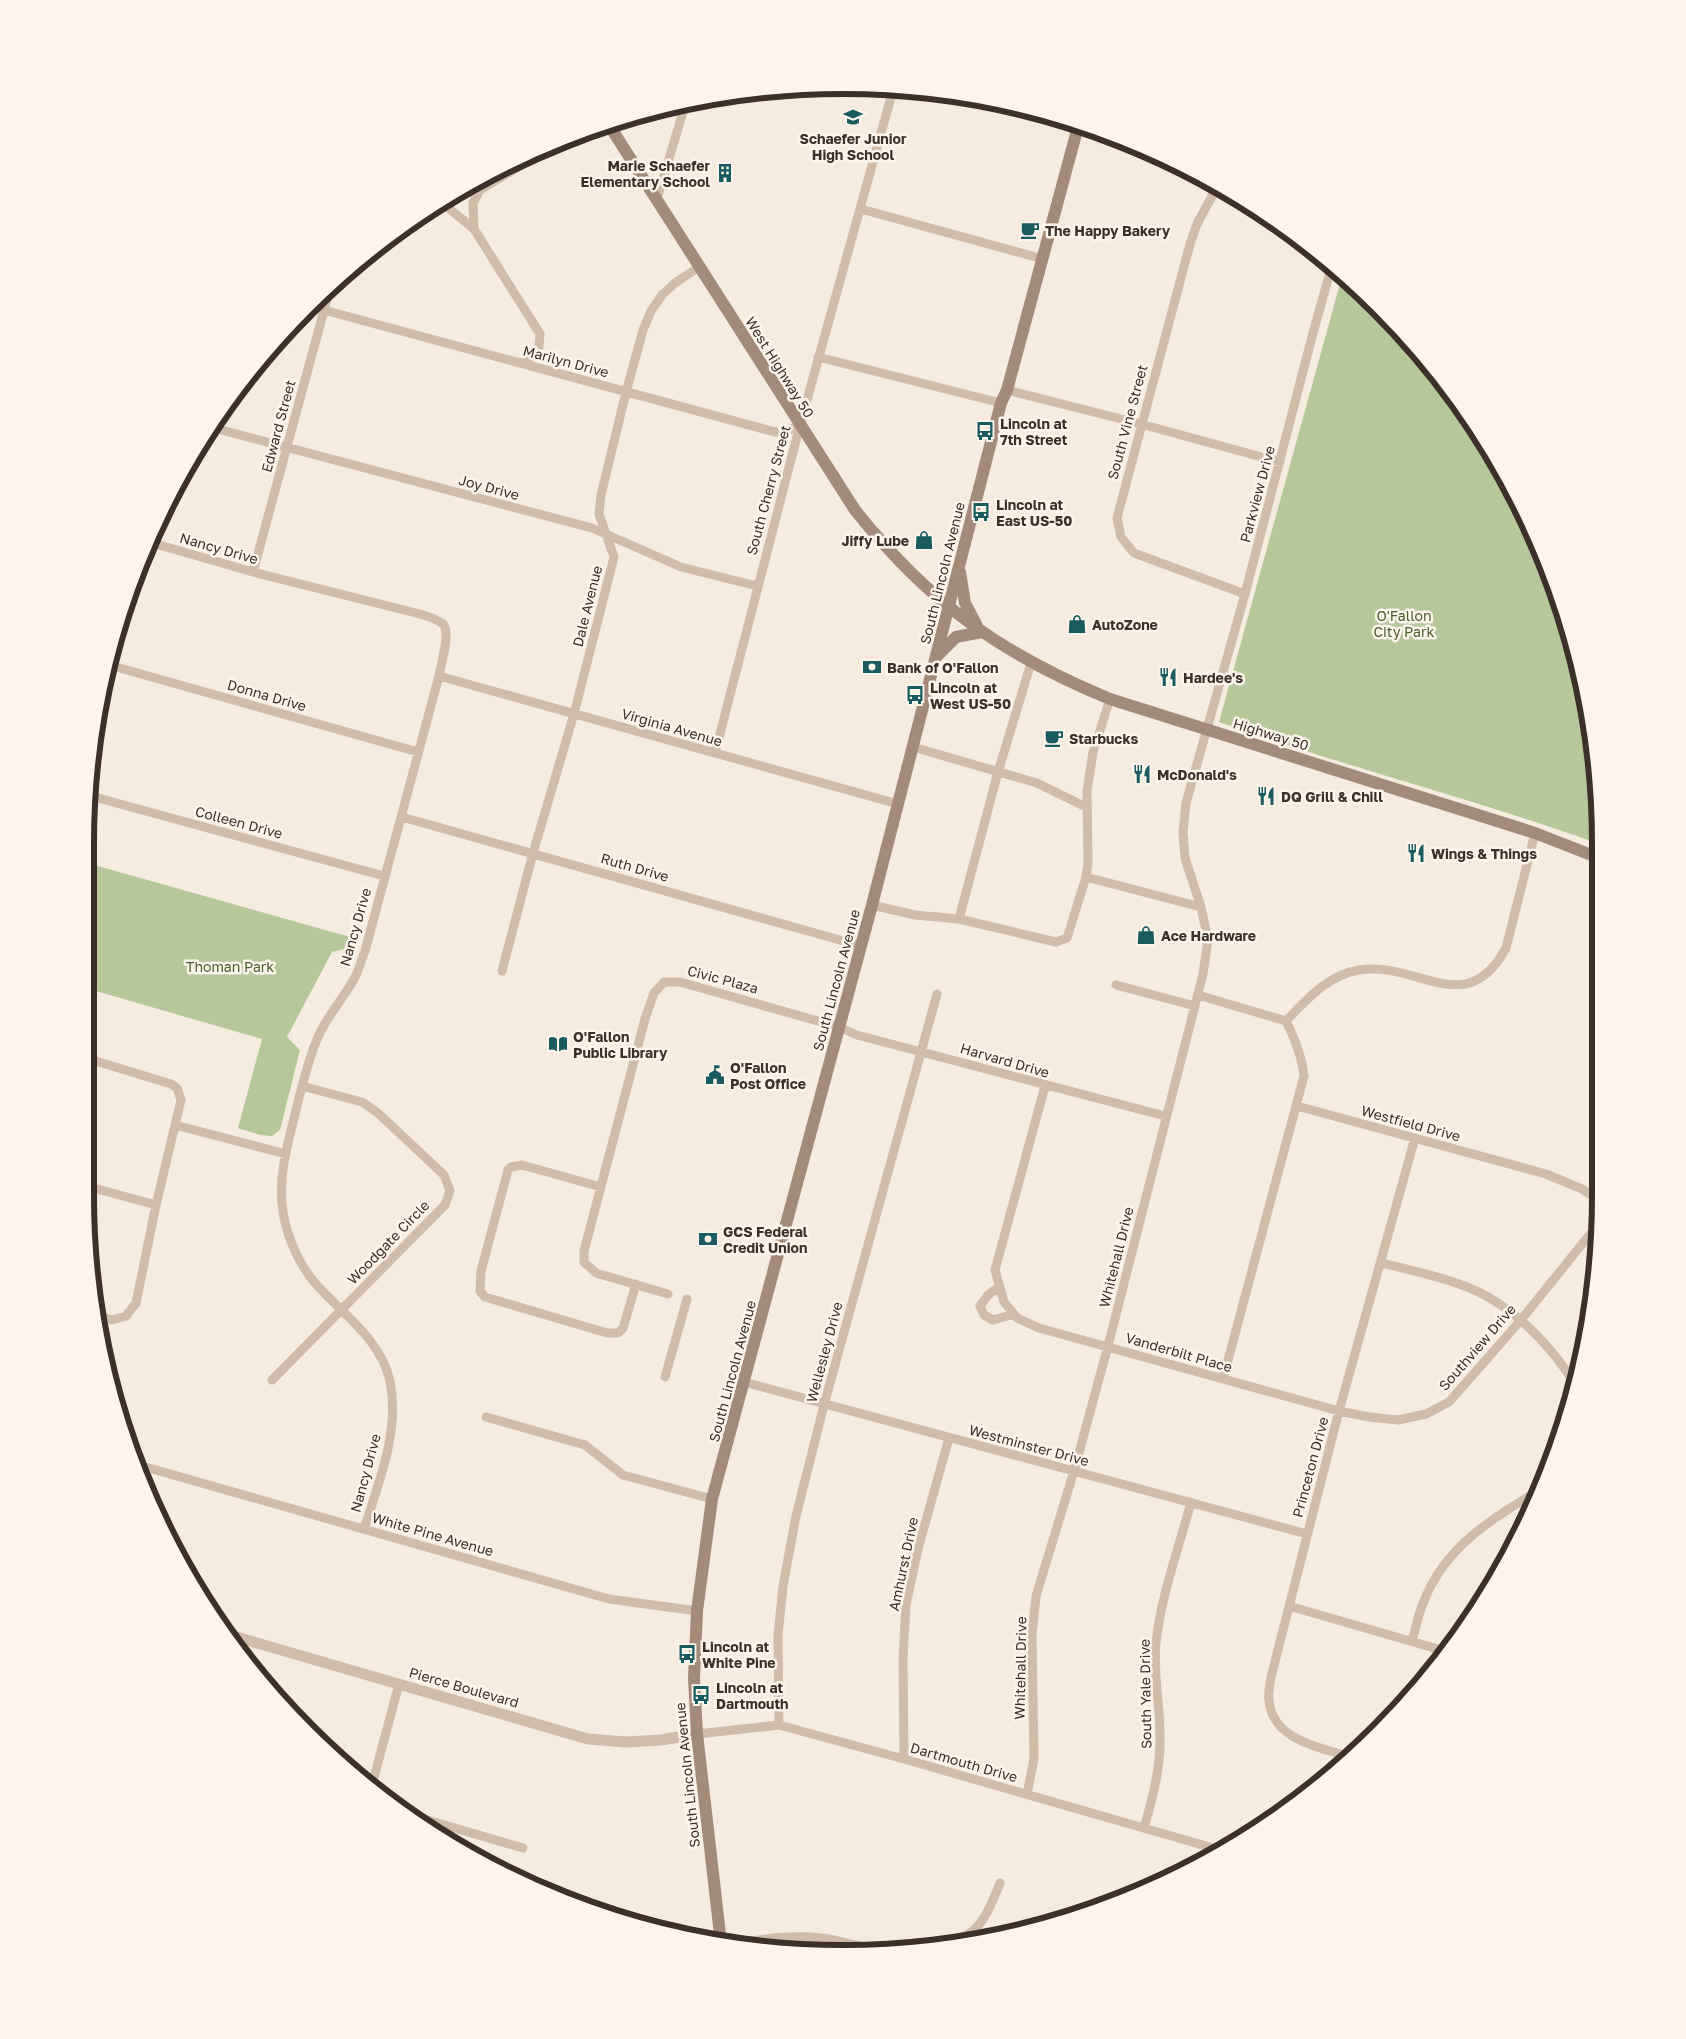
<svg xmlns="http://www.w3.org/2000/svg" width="1686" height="2039" viewBox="0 0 1686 2039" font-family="'Golos Text',sans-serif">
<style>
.park{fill:#b7c79c}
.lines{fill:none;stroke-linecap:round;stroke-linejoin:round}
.minor{stroke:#cfbca9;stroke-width:9}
.tertiary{stroke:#cfbca9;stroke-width:11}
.secondary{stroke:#a48a79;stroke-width:12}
.labels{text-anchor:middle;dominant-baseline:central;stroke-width:5;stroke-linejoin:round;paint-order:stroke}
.poi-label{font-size:14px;font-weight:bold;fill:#3c3029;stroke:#fcf5ec;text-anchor:start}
.street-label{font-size:14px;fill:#3c3029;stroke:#fcf5ec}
.park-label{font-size:14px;fill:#495d2a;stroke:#fcf5ec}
.rim{fill:none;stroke:#3c3029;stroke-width:6}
</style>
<rect width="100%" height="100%" fill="#f5ebdf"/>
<path class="park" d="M 1343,273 L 1445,382 L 1523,508 L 1575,647 L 1599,794 L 1599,844 C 1498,807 1394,780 1291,746 C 1267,738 1243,731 1219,722 Z
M 87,863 L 357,939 L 357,946 L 332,952 L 287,1037 L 300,1050 L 280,1130 L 272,1136 L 260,1135 L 238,1128 L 262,1039 L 89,989 Z"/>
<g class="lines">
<path class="minor" d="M 1218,185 L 1197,224 L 1190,244 L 1117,518 L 1121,537 L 1134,553 L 1245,594
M 452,195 L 480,190 L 555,145
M 657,199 L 685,105
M 441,202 L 474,229 L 540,334 L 539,347 L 524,364
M 861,209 L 1043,259
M 474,229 L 473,203 L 480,190
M 324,310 L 775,432 L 785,432 L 800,425
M 818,357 L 1001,403
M 1007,390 L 1141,424 L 1280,462
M 210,427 L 592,528 L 681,567 L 757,586
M 149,542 L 253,572 L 420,614 C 427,616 437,619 443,624 C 451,632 441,664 439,676 L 365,951 C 361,960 359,971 354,979 C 343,999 327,1016 318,1037 C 308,1060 302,1086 296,1110 C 289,1140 279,1171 282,1203 C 284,1230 297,1262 315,1283 C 341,1313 381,1339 390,1381 C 400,1431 379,1482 364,1529
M 253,572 L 330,288
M 109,665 L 418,752
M 439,676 L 898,804
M 913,747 L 1037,783 L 1086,807
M 715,753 L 800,425 L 893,90
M 87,795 L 384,876
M 402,817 L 861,946
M 1086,877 L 1201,907
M 872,905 L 915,915 L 959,919 L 1056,942 L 1067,938 L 1086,877 L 1088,863 L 1087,791 L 1093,752 L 1110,699
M 959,919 L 998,772 L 1031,663
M 502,971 L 533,853 L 574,714 L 614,557 L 599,514 L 601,495 L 626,392 L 643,330 L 651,311 L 662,295 L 675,283 L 699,267
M 1116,985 L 1195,1006
M 1198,995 L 1286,1021
M 1286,1021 C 1307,999 1328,975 1359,970 C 1417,960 1466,1022 1506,948 L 1535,833
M 89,1059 L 171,1084 L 177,1088 L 181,1100 L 156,1205 L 136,1303 L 126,1316 L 112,1320 L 96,1315
M 1045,1086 L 995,1270 L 1004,1302 L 1017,1318 L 1039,1328 L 1339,1411 L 1369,1417 L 1398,1420 L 1426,1414 L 1449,1402 L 1521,1320 L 1599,1223
M 1297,1106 L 1546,1174 L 1582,1189 L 1599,1200
M 175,1125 L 286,1154
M 90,1187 L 156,1205
M 601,1187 L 522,1165 L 511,1167 L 508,1170 L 481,1271 L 480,1291 L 485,1297 L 607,1333 L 618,1333 L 623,1328 L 636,1284
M 1381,1263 C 1407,1269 1434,1275 1459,1284 C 1509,1301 1548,1342 1576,1385
M 999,1287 L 988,1295 L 980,1306 L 984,1315 L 993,1320 L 1014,1314
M 668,1294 L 596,1273 L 584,1262 L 584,1251 L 645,1019 L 654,993 L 664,982 L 680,982 L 839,1027 L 857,1035 L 1165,1116
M 665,1377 L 687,1299
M 1223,1379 L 1304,1076 C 1302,1056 1295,1039 1286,1021
M 272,1380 L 445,1205 L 450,1191 L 444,1175 L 378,1113 L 362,1102 L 302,1086
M 744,1382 L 1307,1534
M 486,1417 L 585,1445 L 623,1475 L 712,1499
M 135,1464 L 609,1599 L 697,1611
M 1289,1606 L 1448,1652
M 1412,1641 C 1416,1628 1418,1614 1424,1601 C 1445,1547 1491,1519 1538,1491
M 779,1725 L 778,1635 L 783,1586 L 796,1516 L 824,1405 L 937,994
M 697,1734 L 779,1725 L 904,1759 L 1220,1850
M 1351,1757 C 1320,1748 1272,1740 1269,1700 C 1268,1693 1270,1684 1271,1677 L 1339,1411 L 1415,1138
M 904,1759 L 903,1658 L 906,1605 L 918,1549 L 949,1438
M 372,1785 L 399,1684
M 1027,1794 L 1034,1759 L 1032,1635 L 1036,1596 L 1074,1471 L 1108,1346 L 1203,974 L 1208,940 L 1201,907 L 1185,858 L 1183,832 L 1186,803 L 1245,594 L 1313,333 L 1332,265
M 407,1814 L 523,1848
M 1144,1828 C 1153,1797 1161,1766 1160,1734 C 1160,1704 1153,1673 1156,1643 C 1161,1595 1179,1548 1191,1502
M 975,1930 L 982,1941
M 729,1944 C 760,1940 790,1934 822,1938 C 849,1941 874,1954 902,1951
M 942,1946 C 980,1935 986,1917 1000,1883"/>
<path class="tertiary" d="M 226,1634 L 588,1739 L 626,1742 L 661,1740 L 697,1734"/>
<path class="secondary" d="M 609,125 L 855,510 C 929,603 1001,654 1110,699 L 1535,833 L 1599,858
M 960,572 L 965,603 L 977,626
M 937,656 L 956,637 L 982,632
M 721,1943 L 697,1734 L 694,1678 L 697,1611 L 712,1499 L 872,905 L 1001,403 L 1007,390 L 1079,123"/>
</g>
<defs>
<g id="school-bare" transform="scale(1.5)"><path d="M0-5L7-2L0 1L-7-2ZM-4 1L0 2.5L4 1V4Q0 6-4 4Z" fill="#1a5b62" stroke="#fcf5ec" stroke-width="2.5" paint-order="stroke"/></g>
<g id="building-bare" transform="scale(1.5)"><path d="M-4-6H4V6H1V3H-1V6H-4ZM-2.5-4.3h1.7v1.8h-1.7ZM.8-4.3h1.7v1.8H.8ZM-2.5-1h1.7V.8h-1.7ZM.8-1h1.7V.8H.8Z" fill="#1a5b62" stroke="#fcf5ec" stroke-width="2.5" paint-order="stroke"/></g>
<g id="cafe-bare" transform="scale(1.5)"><path d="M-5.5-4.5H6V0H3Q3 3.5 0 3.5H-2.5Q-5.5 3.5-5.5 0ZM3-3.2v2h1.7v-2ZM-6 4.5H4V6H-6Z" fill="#1a5b62" stroke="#fcf5ec" stroke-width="2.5" paint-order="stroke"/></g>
<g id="bus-bare" transform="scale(1.5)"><path d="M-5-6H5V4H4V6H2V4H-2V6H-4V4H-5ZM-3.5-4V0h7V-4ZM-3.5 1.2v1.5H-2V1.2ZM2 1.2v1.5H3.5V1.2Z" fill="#1a5b62" stroke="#fcf5ec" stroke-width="2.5" paint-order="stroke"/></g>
<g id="shop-bare" transform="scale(1.5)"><path d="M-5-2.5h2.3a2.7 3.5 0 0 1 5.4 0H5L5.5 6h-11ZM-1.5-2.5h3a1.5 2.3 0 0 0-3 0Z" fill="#1a5b62" stroke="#fcf5ec" stroke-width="2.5" paint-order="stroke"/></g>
<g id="bank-bare" transform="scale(1.5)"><path d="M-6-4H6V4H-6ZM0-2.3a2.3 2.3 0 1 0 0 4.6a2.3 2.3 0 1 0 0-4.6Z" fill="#1a5b62" stroke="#fcf5ec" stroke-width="2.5" paint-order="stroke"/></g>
<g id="restaurant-bare" transform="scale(1.5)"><path d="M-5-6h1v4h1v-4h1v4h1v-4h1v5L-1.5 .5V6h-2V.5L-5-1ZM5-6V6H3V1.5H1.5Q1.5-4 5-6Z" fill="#1a5b62" stroke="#fcf5ec" stroke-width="2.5" paint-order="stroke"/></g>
<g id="library-bare" transform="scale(1.5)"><path d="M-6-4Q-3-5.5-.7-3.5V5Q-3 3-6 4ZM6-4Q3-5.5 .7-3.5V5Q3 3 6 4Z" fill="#1a5b62" stroke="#fcf5ec" stroke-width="2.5" paint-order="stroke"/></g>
<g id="civic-bare" transform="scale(1.5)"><path d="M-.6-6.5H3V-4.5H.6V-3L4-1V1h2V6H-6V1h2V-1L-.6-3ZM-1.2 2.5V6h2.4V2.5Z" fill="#1a5b62" stroke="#fcf5ec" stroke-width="2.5" paint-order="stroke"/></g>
</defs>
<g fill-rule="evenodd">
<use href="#school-bare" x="853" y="117"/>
<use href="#building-bare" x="725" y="173"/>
<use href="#cafe-bare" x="1030" y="230"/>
<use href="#bus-bare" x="985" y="431"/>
<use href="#bus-bare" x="981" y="512"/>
<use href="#shop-bare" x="924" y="540"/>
<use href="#shop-bare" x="1077" y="624"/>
<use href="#bank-bare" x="872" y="667"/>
<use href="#restaurant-bare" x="1168" y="677"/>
<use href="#bus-bare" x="915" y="695"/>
<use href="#cafe-bare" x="1054" y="738"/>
<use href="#restaurant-bare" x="1142" y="774"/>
<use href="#restaurant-bare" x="1266" y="796"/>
<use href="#restaurant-bare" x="1416" y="853"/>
<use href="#shop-bare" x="1146" y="935"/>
<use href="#library-bare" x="558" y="1044"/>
<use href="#civic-bare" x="715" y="1075"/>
<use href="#bank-bare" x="708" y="1239"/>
<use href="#bus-bare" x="687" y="1654"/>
<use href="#bus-bare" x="701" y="1695"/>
</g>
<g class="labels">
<g class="poi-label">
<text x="853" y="138" text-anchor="middle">Schaefer Junior<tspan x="853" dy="16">High School</tspan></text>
<text x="710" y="165" text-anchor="end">Marie Schaefer<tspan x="710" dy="16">Elementary School</tspan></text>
<text x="1045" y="230">The Happy Bakery</text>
<text x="1000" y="423">Lincoln at<tspan x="1000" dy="16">7th Street</tspan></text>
<text x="996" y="504">Lincoln at<tspan x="996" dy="16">East US-50</tspan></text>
<text x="909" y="540" text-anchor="end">Jiffy Lube</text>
<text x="1092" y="624">AutoZone</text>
<text x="887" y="667">Bank of O'Fallon</text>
<text x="1183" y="677">Hardee's</text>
<text x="930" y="687">Lincoln at<tspan x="930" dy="16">West US-50</tspan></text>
<text x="1069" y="738">Starbucks</text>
<text x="1157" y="774">McDonald's</text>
<text x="1281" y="796">DQ Grill &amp; Chill</text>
<text x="1431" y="853">Wings &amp; Things</text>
<text x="1161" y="935">Ace Hardware</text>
<text x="573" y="1036">O'Fallon<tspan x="573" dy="16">Public Library</tspan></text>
<text x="730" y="1067">O'Fallon<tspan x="730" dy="16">Post Office</tspan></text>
<text x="723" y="1231">GCS Federal<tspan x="723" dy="16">Credit Union</tspan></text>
<text x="702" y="1646">Lincoln at<tspan x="702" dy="16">White Pine</tspan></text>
<text x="716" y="1687">Lincoln at<tspan x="716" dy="16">Dartmouth</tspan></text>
</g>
<g class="street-label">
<text transform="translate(566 361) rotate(15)">Marilyn Drive</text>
<text transform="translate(780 367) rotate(58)">West Highway 50</text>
<text transform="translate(1127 422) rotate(-75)">South Vine Street</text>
<text transform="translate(278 426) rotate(-75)">Edward Street</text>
<text transform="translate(489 487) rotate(15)">Joy Drive</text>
<text transform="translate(768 490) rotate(-75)">South Cherry Street</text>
<text transform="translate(1257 494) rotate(-75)">Parkview Drive</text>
<text transform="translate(219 548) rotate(16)">Nancy Drive</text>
<text transform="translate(942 573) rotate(-76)">South Lincoln Avenue</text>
<text transform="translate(587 606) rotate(-76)">Dale Avenue</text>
<text transform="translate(267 695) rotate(16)">Donna Drive</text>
<text transform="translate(672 727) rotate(16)">Virginia Avenue</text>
<text transform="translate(1271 734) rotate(17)">Highway 50</text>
<text transform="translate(239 822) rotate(15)">Colleen Drive</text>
<text transform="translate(635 867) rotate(16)">Ruth Drive</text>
<text transform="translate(355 927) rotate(-74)">Nancy Drive</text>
<text transform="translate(723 979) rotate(15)">Civic Plaza</text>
<text transform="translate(836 980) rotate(-75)">South Lincoln Avenue</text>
<text transform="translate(1005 1060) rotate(16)">Harvard Drive</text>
<text transform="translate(1411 1123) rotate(15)">Westfield Drive</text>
<text transform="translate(388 1242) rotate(-46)">Woodgate Circle</text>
<text transform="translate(1116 1257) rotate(-76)">Whitehall Drive</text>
<text transform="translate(1477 1347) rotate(-49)">Southview Drive</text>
<text transform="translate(824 1352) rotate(-75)">Wellesley Drive</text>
<text transform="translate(1179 1352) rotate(16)">Vanderbilt Place</text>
<text transform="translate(732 1371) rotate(-75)">South Lincoln Avenue</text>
<text transform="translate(1029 1445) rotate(15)">Westminster Drive</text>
<text transform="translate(1310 1467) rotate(-75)">Princeton Drive</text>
<text transform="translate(365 1473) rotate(-75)">Nancy Drive</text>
<text transform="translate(433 1534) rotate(16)">White Pine Avenue</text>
<text transform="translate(903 1564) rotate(-78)">Amhurst Drive</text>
<text transform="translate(1020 1668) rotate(-89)">Whitehall Drive</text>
<text transform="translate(464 1687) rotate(16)">Pierce Boulevard</text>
<text transform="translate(1145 1694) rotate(-91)">South Yale Drive</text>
<text transform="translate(964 1762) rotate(16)">Dartmouth Drive</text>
<text transform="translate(687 1775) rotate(-96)">South Lincoln Avenue</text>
</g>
<g class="park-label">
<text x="1404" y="615">O'Fallon<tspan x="1404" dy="16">City Park</tspan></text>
<text x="230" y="966">Thoman Park</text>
</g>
</g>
<path d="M0 0H1686V2039H0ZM843 94H843A749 749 0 0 1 1592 843V1196A749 749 0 0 1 843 1945H843A749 749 0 0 1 94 1196V843A749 749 0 0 1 843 94Z" fill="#fcf5ec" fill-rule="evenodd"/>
<path class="rim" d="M843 94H843A749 749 0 0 1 1592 843V1196A749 749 0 0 1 843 1945H843A749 749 0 0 1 94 1196V843A749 749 0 0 1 843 94Z"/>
</svg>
